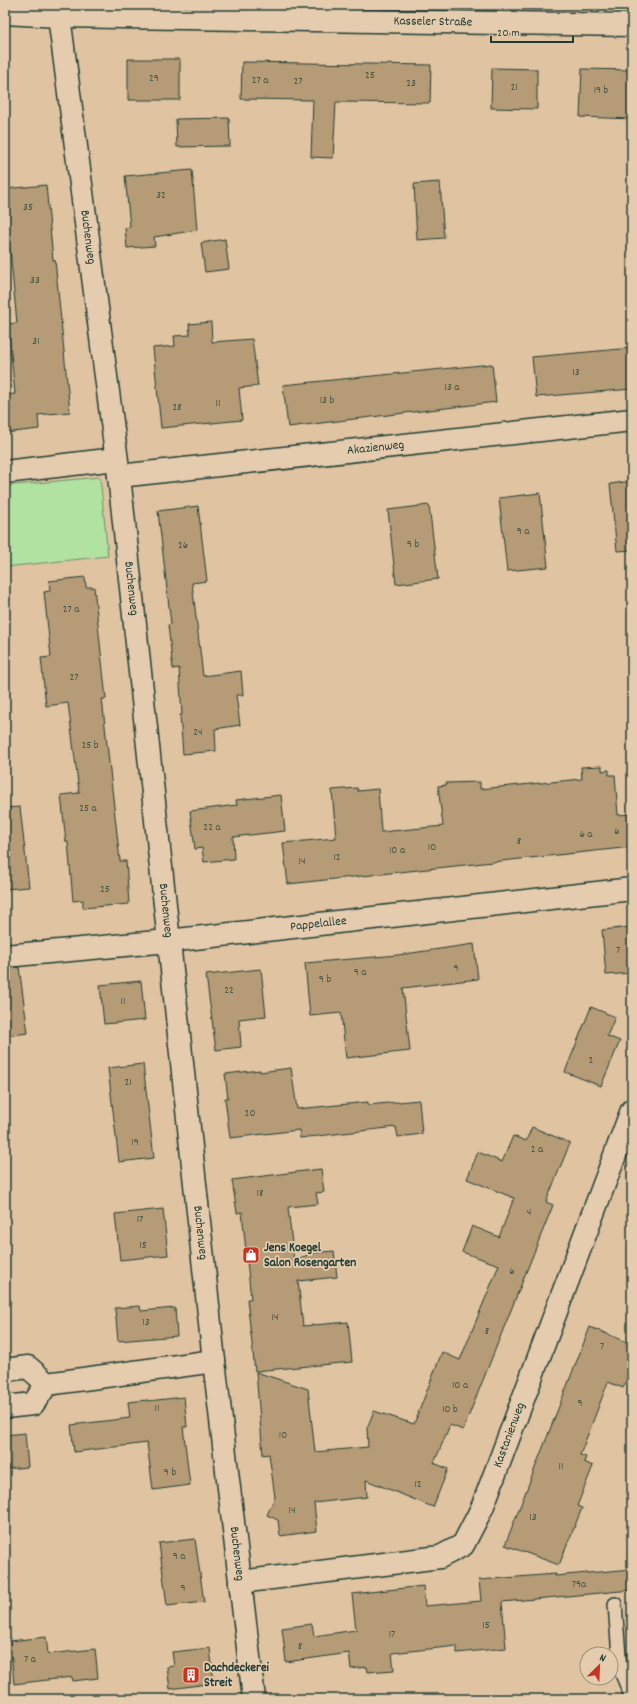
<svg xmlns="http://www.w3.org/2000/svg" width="637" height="1704" viewBox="0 0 637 1704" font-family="Dekko,sans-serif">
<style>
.green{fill:#b1e2a2;stroke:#68906b}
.building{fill:#b59c77;stroke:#1f3d34}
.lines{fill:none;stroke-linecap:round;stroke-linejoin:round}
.service-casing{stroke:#1f3d34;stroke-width:16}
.minor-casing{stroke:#1f3d34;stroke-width:25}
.service{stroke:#e6ccae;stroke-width:13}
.minor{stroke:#e6ccae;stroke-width:22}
.labels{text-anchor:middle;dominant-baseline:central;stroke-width:3.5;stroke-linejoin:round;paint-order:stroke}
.number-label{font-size:11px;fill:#445545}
.street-label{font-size:13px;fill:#1f3d34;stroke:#e6ccae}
.poi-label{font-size:13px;font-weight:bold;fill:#1f3d34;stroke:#e6ccae;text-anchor:start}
</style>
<rect width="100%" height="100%" fill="#e0c3a1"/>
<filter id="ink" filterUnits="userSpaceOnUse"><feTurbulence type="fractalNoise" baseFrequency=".025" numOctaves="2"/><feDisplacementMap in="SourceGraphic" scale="8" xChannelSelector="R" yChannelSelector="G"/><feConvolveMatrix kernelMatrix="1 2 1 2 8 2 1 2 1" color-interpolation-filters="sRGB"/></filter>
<g filter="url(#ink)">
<path class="green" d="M 100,477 L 108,556 L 5,567 L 5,486 Z"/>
<path class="building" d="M 128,59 L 180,59 L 180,100 L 128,100 Z
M 242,62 L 431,65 L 430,103 L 336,102 L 333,158 L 311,157 L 313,100 L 241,99 Z
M 492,68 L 537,69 L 537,109 L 491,108 Z
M 582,69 L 632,70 L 632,119 L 580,117 Z
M 229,118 L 230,146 L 177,147 L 176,119 Z
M 192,170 L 197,230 L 154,237 L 155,246 L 127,248 L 125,228 L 130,227 L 125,176 Z
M 440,182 L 444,238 L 417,240 L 414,184 Z
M 46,185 L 53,260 L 55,260 L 70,412 L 38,415 L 39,429 L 5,433 L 5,395 L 15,394 L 8,324 L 17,323 L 8,229 L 5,229 L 5,189 Z
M 225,239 L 229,269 L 205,272 L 201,243 Z
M 211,322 L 212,342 L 252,339 L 258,386 L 239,388 L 242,420 L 161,428 L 153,348 L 175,346 L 174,336 L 190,335 L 189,324 Z
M 632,348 L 632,389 L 536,397 L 532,357 Z
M 492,364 L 496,402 L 288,427 L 283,385 Z
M 632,481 L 632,550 L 617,551 L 610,484 Z
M 540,493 L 548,567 L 507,571 L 499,498 Z
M 429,505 L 438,579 L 396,584 L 388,510 Z
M 198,506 L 207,581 L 192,583 L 203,676 L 241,671 L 243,695 L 236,695 L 240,725 L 215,729 L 216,751 L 183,754 L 180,715 L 182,715 L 179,668 L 173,669 L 168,625 L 171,624 L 158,511 Z
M 85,577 L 86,587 L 94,587 L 106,699 L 102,699 L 120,861 L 126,861 L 129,904 L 83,908 L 83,900 L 73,901 L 68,842 L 66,842 L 61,795 L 79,793 L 79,791 L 68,703 L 46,706 L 41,658 L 51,657 L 44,592 L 50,591 L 49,581 Z
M 602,766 L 602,771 L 609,770 L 609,775 L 615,775 L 618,815 L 632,814 L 632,847 L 288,884 L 283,843 L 336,838 L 332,790 L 357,788 L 358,791 L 378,789 L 381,832 L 443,826 L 438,786 L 446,785 L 446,783 L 480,782 L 480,789 L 582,779 L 581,767 Z
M 281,795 L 285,831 L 233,837 L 234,859 L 204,862 L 202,848 L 195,849 L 190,811 L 237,805 L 236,800 Z
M 20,807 L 29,887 L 5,889 L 5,808 Z
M 632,927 L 632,973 L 606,975 L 602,930 Z
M 474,944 L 478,979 L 403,988 L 410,1051 L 346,1058 L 341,1013 L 310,1016 L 305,963 L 398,955 Z
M 19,967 L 28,1033 L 5,1036 L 5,968 Z
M 261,969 L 266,1016 L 239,1019 L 241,1047 L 216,1050 L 206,975 Z
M 141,981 L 145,1020 L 104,1024 L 100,985 Z
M 591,1007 L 615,1017 L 607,1036 L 620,1041 L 601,1086 L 565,1072 Z
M 143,1064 L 154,1158 L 119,1162 L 108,1068 Z
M 291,1068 L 297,1109 L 368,1102 L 368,1105 L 419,1100 L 422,1134 L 398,1137 L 396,1127 L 300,1138 L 299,1130 L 230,1138 L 225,1098 L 228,1098 L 225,1074 L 260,1070 L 260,1072 Z
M 532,1127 L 570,1143 L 546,1202 L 553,1205 L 463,1430 L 450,1425 L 434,1463 L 448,1469 L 433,1507 L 366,1480 L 367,1497 L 314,1503 L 317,1531 L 280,1536 L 278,1520 L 267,1515 L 275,1497 L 269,1454 L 263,1455 L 256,1372 L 308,1389 L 315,1452 L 368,1447 L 367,1428 L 374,1411 L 414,1424 L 442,1352 L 460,1360 L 499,1265 L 462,1252 L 472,1226 L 499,1237 L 514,1198 L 467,1179 L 478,1152 L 502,1162 L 513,1136 L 526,1141 Z
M 321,1169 L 324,1192 L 316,1193 L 318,1204 L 288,1207 L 294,1262 L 311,1253 L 334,1251 L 337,1277 L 298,1281 L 303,1326 L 348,1322 L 352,1362 L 255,1371 L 247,1299 L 251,1299 L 242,1212 L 237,1213 L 232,1180 Z
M 163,1209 L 168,1255 L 120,1260 L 115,1214 Z
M 140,1306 L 141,1311 L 175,1308 L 177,1336 L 118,1341 L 115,1308 Z
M 590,1327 L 632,1344 L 632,1367 L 623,1388 L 608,1382 L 580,1455 L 586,1457 L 584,1462 L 593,1466 L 577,1506 L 582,1508 L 559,1565 L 505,1545 Z
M 184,1397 L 187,1427 L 183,1427 L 190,1485 L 153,1490 L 147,1443 L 74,1452 L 71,1425 L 130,1418 L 128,1402 L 148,1400 L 148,1401 Z
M 25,1433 L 28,1467 L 5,1469 L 5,1435 Z
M 195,1539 L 204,1602 L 167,1606 L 159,1543 Z
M 632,1569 L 632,1590 L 502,1602 L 506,1648 L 457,1653 L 457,1646 L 392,1653 L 394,1670 L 368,1672 L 367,1667 L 351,1669 L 349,1653 L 286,1662 L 282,1628 L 312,1624 L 314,1636 L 356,1630 L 352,1594 L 423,1586 L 425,1606 L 481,1601 L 479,1580 L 556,1574 L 555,1576 Z
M 46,1637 L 48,1654 L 95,1649 L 98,1678 L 73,1681 L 72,1677 L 14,1684 L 10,1641 Z
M 210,1648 L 214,1683 L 170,1689 L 167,1667 L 174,1666 L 172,1652 Z"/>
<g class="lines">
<g class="service-casing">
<path id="service" d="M 615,1604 L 620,1669 L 632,1698"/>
</g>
<g class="minor-casing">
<g id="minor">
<path id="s1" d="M 5,13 L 59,16 L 632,25"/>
<path id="s2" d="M 59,16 L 119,476 L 214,1361 L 254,1699"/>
<path d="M 5,472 L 116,459"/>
<path id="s3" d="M 119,476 L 632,420"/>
<path id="s4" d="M 5,956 L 168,941 L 632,889"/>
<path d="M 5,1370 L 28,1367 L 47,1384"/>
<path d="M 5,1407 L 33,1404 L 47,1384 L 214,1361"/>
<path id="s5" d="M 240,1582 L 440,1557 L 463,1545 L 482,1508 L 632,1110"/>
</g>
</g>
<use href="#service" class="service"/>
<use href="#minor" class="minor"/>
</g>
</g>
<defs>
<g id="shop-square" transform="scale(0.9)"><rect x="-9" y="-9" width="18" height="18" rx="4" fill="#c8321e" stroke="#e6ccae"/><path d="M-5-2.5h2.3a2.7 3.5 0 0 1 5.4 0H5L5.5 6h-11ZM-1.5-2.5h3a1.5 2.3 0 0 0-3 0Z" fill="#fff"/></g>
<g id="building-square" transform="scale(0.9)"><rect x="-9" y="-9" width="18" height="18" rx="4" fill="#c8321e" stroke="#e6ccae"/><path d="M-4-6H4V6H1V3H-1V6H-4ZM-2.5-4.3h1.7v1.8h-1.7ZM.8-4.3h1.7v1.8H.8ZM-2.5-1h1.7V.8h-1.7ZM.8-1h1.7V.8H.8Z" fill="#fff"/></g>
</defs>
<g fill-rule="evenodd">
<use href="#shop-square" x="251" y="1255"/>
<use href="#building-square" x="191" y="1675"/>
</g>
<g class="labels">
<g class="number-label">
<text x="370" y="76">25</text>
<text x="154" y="79">29</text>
<text x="260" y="81">27 a</text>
<text x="298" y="82">27</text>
<text x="411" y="84">23</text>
<text x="514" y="88">21</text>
<text x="601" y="91">19 b</text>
<text x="161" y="196">32</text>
<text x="28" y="208">35</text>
<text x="35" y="281">33</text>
<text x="36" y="342">31</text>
<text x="576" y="373">13</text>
<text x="452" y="388">13 a</text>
<text x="327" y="401">13 b</text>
<text x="218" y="404">11</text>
<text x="177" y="408">28</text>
<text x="523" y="532">9 a</text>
<text x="413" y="545">9 b</text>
<text x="183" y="546">26</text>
<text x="71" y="610">27 a</text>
<text x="74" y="678">27</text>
<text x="198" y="733">24</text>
<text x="90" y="746">25 b</text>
<text x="88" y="809">25 a</text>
<text x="212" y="828">22 a</text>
<text x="617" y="832">6</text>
<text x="586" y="835">6 a</text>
<text x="519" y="842">8</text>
<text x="432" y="848">10</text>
<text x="397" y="851">10 a</text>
<text x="337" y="858">12</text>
<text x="302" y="862">14</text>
<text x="105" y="890">25</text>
<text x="618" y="951">7</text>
<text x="456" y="969">9</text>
<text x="360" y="973">9 a</text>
<text x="325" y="980">9 b</text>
<text x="229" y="991">22</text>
<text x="123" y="1002">11</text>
<text x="591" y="1061">2</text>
<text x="128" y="1083">21</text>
<text x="250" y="1114">20</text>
<text x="135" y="1143">19</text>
<text x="537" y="1150">2 a</text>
<text x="260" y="1194">18</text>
<text x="529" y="1213">4</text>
<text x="140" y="1220">17</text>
<text x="143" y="1246">15</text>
<text x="512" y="1272">6</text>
<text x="275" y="1318">14</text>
<text x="146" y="1323">13</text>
<text x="487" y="1332">8</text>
<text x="602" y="1347">7</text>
<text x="460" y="1386">10 a</text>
<text x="580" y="1404">9</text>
<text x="157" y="1409">11</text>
<text x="450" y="1410">10 b</text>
<text x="283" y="1436">10</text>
<text x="561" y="1467">11</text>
<text x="170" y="1473">9 b</text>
<text x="418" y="1485">12</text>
<text x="292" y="1511">14</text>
<text x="533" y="1518">13</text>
<text x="179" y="1557">9 a</text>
<text x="579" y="1585">79a</text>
<text x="183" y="1589">9</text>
<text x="486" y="1626">15</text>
<text x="392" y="1635">17</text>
<text x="300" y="1647">8</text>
<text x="30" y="1660">7 a</text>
</g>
<g class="street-label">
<text stroke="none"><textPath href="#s1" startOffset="428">Kasseler Straße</textPath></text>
<text stroke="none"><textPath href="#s2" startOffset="223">Buchenweg</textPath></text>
<text stroke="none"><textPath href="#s3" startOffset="258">Akazienweg</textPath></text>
<text stroke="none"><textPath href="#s2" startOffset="577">Buchenweg</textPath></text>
<text stroke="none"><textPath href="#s2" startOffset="901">Buchenweg</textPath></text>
<text stroke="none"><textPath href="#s4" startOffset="315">Pappelallee</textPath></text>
<text stroke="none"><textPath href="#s2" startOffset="1225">Buchenweg</textPath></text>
<text stroke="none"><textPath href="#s5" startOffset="347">Kastanienweg</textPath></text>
<text stroke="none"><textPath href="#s2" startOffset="1548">Buchenweg</textPath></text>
</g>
<g class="poi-label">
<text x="264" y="1248">Jens Koegel<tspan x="264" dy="15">Salon Rosengarten</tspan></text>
<text x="204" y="1668">Dachdeckerei<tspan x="204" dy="15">Streit</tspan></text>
</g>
</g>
<rect width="637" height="1704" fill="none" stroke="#e6ccae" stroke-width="20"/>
<rect x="10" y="10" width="617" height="1684" fill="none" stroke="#1f3d34" stroke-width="1.5" filter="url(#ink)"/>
<g transform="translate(599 1666) rotate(24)"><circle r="19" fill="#e6ccae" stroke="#96937d"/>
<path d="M0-3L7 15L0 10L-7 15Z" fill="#c8321e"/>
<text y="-6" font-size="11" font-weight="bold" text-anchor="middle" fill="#1f3d34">N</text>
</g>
<path d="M491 36v6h82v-6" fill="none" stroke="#1f3d34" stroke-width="2"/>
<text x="497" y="36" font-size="12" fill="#1f3d34" stroke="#e6ccae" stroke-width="3" paint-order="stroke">20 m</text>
</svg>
